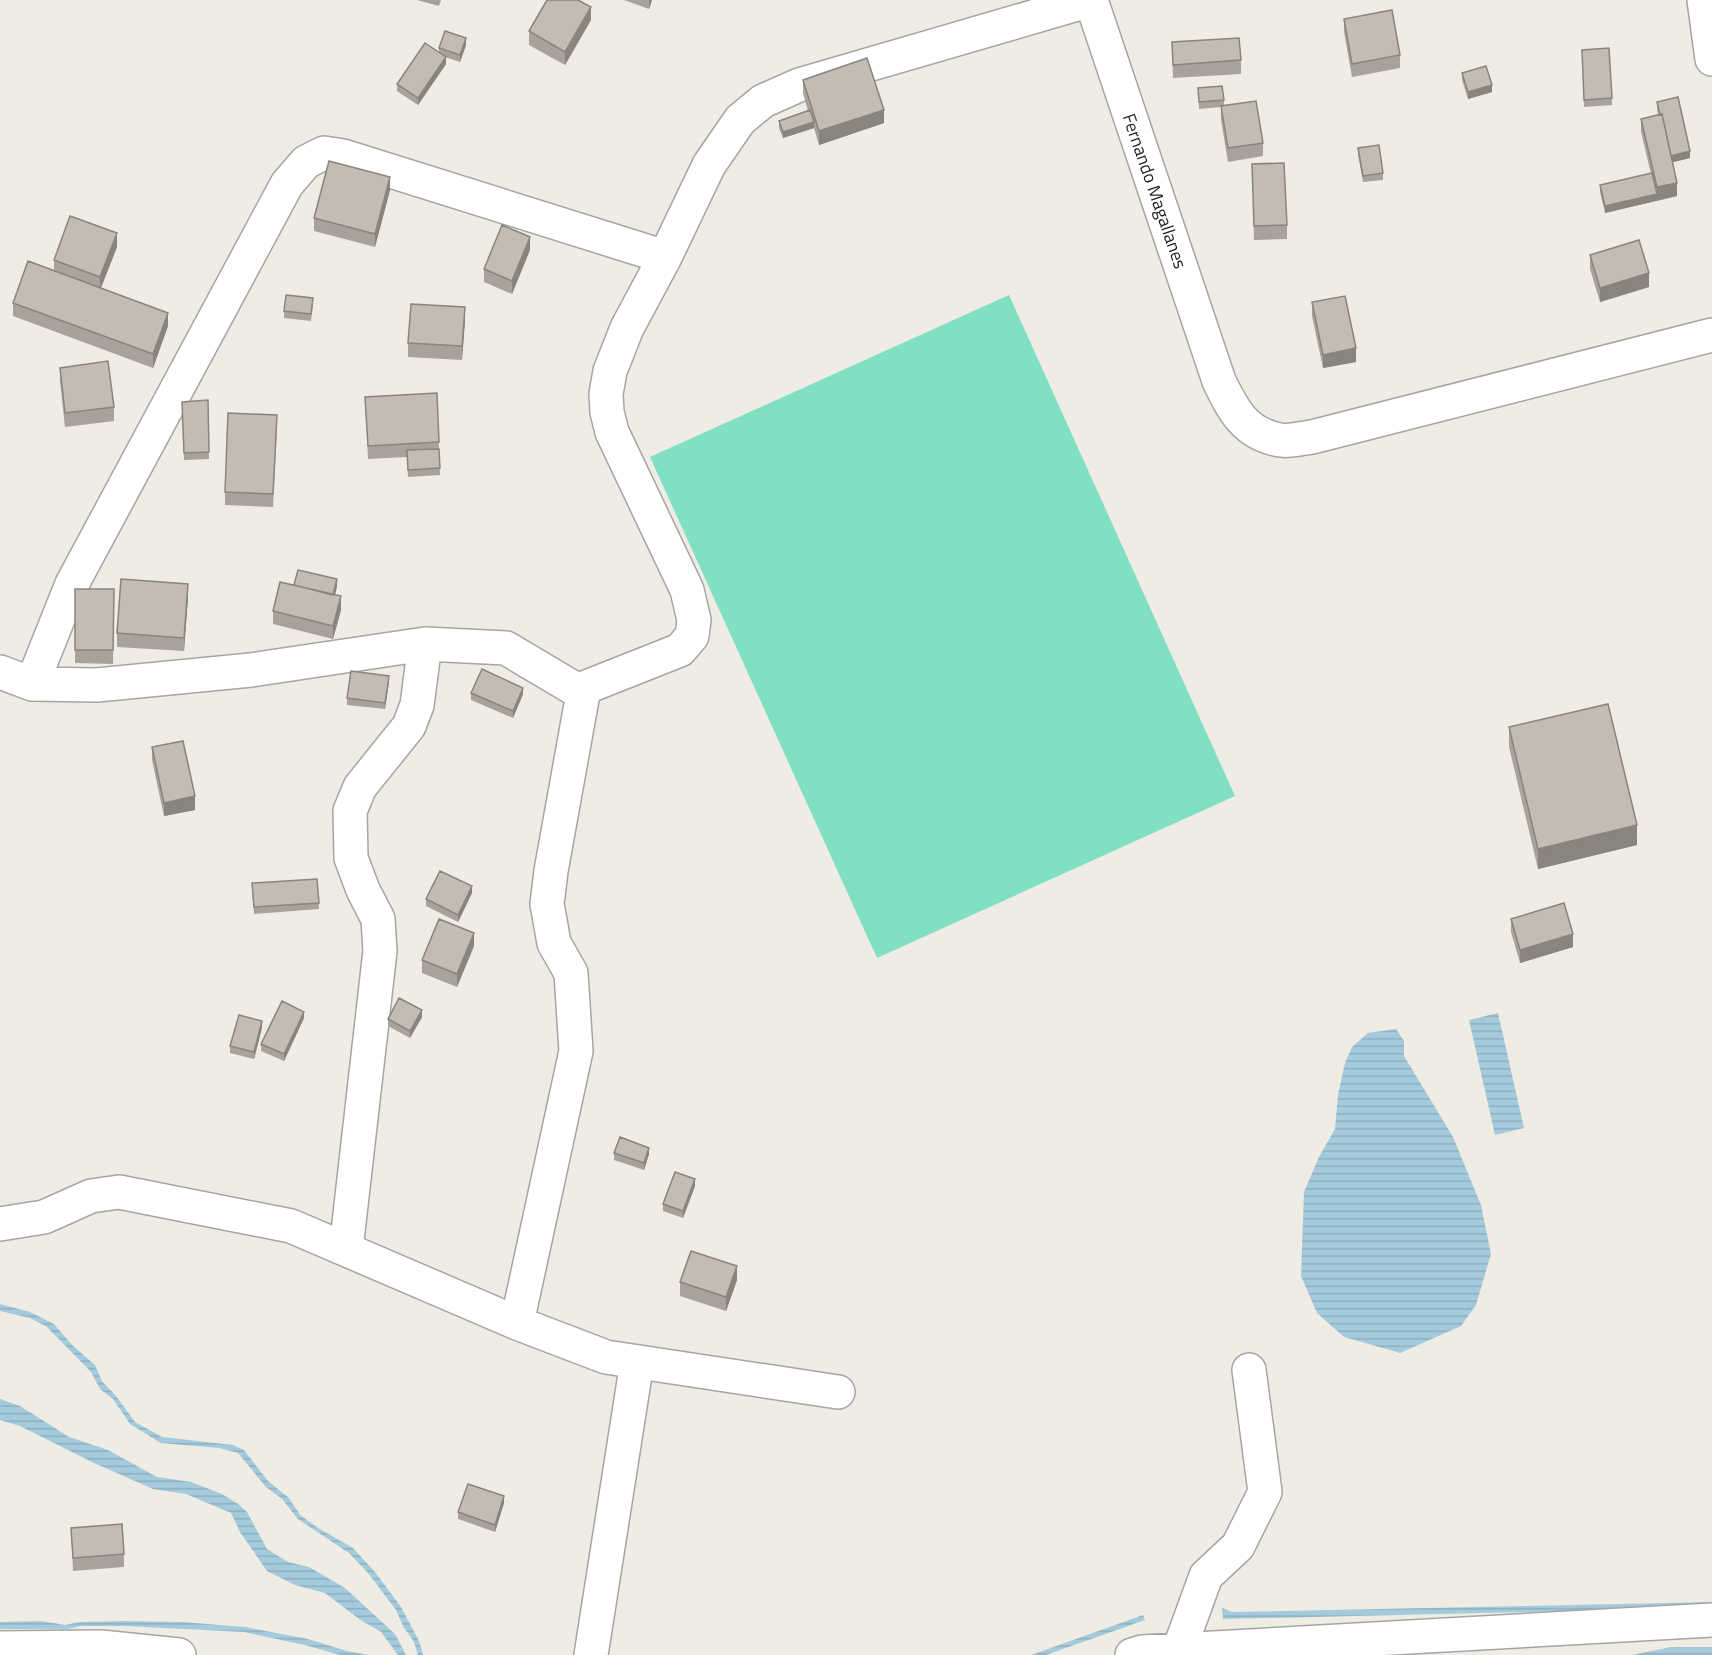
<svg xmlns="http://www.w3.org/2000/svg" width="1712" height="1655" viewBox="0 0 1712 1655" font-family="'Titillium Web',sans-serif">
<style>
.pitch{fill:#81dfc4}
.water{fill:url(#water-rules)}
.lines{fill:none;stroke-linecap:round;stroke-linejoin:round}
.minor-casing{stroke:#a5a5a5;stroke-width:36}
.minor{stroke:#fff;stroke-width:33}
.wall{fill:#a9a29a}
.shaded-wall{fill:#89847d}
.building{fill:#c4bcb3;stroke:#89847d;stroke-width:1.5}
.labels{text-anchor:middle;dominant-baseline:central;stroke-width:6;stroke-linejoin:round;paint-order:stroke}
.street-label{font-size:18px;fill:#1e1e1e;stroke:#fff}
</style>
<defs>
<pattern id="water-rules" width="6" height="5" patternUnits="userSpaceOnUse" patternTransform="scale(1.5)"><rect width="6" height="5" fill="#a4cbdd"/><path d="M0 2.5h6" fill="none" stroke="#8daebd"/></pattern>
</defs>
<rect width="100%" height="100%" fill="#efece4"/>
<path class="pitch" d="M 1009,295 L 1235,796 L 877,958 L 650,457 Z"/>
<path class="water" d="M 1498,1013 L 1524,1128 L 1495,1135 L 1469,1020 Z
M 1396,1029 L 1404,1041 L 1404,1056 L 1453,1137 L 1481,1205 L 1491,1254 L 1476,1305 L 1461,1326 L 1400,1353 L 1344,1337 L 1317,1313 L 1301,1276 L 1304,1192 L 1319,1157 L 1335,1129 L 1338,1095 L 1345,1063 L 1352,1047 L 1368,1033 Z
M 0,1304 L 30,1312 L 54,1324 L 72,1345 L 95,1365 L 102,1381 L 116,1396 L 135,1422 L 162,1437 L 233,1445 L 244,1450 L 268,1481 L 289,1498 L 300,1515 L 318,1528 L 353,1548 L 375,1572 L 401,1607 L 419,1641 L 423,1655 L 418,1655 L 414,1642 L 403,1626 L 396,1610 L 368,1573 L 349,1553 L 298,1519 L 282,1499 L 266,1487 L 238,1453 L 219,1448 L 161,1443 L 130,1424 L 113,1399 L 100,1389 L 91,1372 L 47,1327 L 30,1318 L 0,1311 Z
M 0,1399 L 20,1406 L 69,1437 L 108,1450 L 157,1477 L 191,1482 L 222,1494 L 238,1504 L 247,1512 L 267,1549 L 288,1562 L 309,1567 L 345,1588 L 395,1634 L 406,1655 L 398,1655 L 381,1632 L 359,1619 L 325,1593 L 295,1585 L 267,1571 L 240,1532 L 231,1513 L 186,1494 L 153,1489 L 94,1463 L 20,1426 L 0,1420 Z
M 1712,1602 L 1712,1607 L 1698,1608 L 1223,1619 L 1222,1608 L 1232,1612 Z
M 1143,1615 L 1145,1620 L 1046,1655 L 1031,1655 Z
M 41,1621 L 65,1625 L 80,1622 L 125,1621 L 182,1622 L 245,1627 L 308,1639 L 347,1651 L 368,1655 L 340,1655 L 305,1645 L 244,1632 L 124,1626 L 81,1626 L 68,1629 L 0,1629 L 0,1622 Z
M 1671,1647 L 1712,1647 L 1712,1655 L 1632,1655 Z"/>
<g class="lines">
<g class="minor-casing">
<path id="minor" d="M 1704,0 L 1712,59
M 0,672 L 32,684 L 97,685 L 251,670 L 425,644 L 506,648 L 575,689 L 584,688 L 680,650 L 692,636 L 694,620 L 687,590 L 612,432 L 607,412 L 606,394 L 610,371 L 627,328 L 665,257 L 709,165 L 740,120 L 763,101 L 799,85 L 1091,0 L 1219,381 C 1233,410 1245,434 1280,440 C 1289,442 1302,438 1312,437 L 1712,335
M 32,684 L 72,584 L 287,184 L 306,162 L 324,153 L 343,156 L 665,257
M 0,1224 L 44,1217 L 91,1196 L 119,1192 L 291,1226 L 517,1323 L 606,1357 L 838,1392
M 346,1249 L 380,951 L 378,919 L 363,890 L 351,858 L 350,811 L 360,787 L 409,726 L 417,705 L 425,644
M 517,1323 L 576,1051 L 571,973 L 554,943 L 547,904 L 551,871 L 584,688
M 0,1648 L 101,1647 L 179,1655
M 1179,1650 L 1206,1576 L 1238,1546 L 1265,1492 L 1249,1370
M 591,1655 L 637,1362
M 1132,1655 L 1142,1652 L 1712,1620"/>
</g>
<use href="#minor" class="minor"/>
</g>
<path class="wall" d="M 417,0 L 441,0 L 439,6 Z
M 624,0 L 652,0 L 649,9 Z
M 1344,19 L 1400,55 L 1400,68 L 1352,77 L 1344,32 Z
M 591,20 L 565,65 L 529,45 L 529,31 Z
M 1172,42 L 1241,60 L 1241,74 L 1173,78 Z
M 466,45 L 460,62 L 445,57 L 446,64 L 418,105 L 397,91 L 397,84 L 439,53 L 439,48 Z
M 1582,50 L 1612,98 L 1612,105 L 1584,107 Z
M 1462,73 L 1492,92 L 1468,99 L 1462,80 Z
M 803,80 L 884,123 L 819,145 L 814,128 L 783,138 L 779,128 L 779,121 L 808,111 L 803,93 Z
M 1198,88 L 1224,100 L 1224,106 L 1263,143 L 1263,156 L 1228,162 L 1221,120 L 1221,107 L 1199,109 Z
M 1657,102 L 1690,158 L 1673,162 L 1677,196 L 1605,213 L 1600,192 L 1600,185 L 1651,174 L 1641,132 L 1641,119 L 1658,115 L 1657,108 Z
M 1358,148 L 1383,173 L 1383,180 L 1363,182 L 1358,155 Z
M 1252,164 L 1287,225 L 1287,239 L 1254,240 Z
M 390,190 L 375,247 L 314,231 L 314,218 Z
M 117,247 L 101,288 L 168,326 L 153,368 L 13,316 L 13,303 L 54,271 L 54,260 Z
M 530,250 L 512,294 L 484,282 L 484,269 Z
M 1590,255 L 1649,287 L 1600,302 L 1590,269 Z
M 1312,302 L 1356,362 L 1323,368 L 1312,316 Z
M 313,305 L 311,321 L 284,318 L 284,311 Z
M 465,320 L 462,360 L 408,357 L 408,343 Z
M 60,368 L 114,407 L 114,421 L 65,427 L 60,381 Z
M 437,393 L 440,475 L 408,477 L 407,457 L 368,459 L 365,397 Z
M 208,400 L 209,459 L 184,460 L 182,402 Z
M 277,428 L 273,507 L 225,505 L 225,492 Z
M 294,585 L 337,586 L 335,595 L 341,610 L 333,639 L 273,624 L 273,611 Z
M 75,589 L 114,589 L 113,664 L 75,663 Z
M 188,597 L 184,651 L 117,647 L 117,633 Z
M 389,682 L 385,709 L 347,705 L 347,698 Z
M 471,693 L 523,694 L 513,718 L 471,700 Z
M 1509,727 L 1637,845 L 1538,869 L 1509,747 Z
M 152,747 L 195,810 L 164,816 L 152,760 Z
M 252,890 L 319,903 L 319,909 L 254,914 Z
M 472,893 L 458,922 L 426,906 L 426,899 Z
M 1511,919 L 1573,947 L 1520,963 L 1511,932 Z
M 474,946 L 457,987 L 422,973 L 422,960 Z
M 422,1017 L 410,1038 L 388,1026 L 388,1019 Z
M 304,1018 L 284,1061 L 261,1051 L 261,1044 Z
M 262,1028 L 254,1059 L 230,1053 L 230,1046 Z
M 614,1153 L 649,1154 L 644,1170 L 614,1160 Z
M 695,1186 L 683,1218 L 663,1211 L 663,1204 Z
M 737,1280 L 726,1311 L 680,1296 L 680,1282 Z
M 504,1503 L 495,1532 L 458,1519 L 458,1512 Z
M 71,1528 L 124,1554 L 124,1567 L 73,1571 Z"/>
<path class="shaded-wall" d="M 649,0 L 652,0 L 649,9 Z
M 591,7 L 591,20 L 565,65 L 565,52 Z
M 466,38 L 466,45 L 460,62 L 460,55 Z
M 446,57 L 446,64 L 418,105 L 418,98 Z
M 1492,85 L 1492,92 L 1468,99 L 1468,92 Z
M 884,110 L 884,123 L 819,145 L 819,131 Z
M 814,122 L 814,128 L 783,138 L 783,132 Z
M 1690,151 L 1690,158 L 1670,163 L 1670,156 Z
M 390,177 L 390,190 L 375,247 L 375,234 Z
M 1677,183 L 1677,196 L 1605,213 L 1605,206 L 1657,194 L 1657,187 Z
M 117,233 L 117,247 L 100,290 L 100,277 Z
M 530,237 L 530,250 L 512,294 L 512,281 Z
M 1649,273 L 1649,287 L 1600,302 L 1600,288 Z
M 465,307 L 465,320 L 462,360 L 462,346 Z
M 168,313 L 168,326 L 153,368 L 153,354 Z
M 1356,348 L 1356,362 L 1323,368 L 1323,355 Z
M 337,579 L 337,586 L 332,608 L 332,601 Z
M 188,584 L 188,597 L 184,651 L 184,638 Z
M 341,596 L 341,610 L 333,639 L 333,626 Z
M 389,676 L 389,682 L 385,709 L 385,703 Z
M 523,688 L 523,694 L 513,718 L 513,711 Z
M 195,796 L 195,810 L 164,816 L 164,803 Z
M 1637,825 L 1637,845 L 1538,869 L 1538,849 Z
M 472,886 L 472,893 L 458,922 L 458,915 Z
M 474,933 L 474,946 L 457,987 L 457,974 Z
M 1573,934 L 1573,947 L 1520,963 L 1520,950 Z
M 422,1010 L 422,1017 L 410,1038 L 410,1031 Z
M 304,1012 L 304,1018 L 284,1061 L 284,1054 Z
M 262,1021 L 262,1028 L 254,1059 L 254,1052 Z
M 649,1148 L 649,1154 L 644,1170 L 644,1163 Z
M 695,1179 L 695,1186 L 683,1218 L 683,1211 Z
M 737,1266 L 737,1280 L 726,1311 L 726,1297 Z
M 504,1496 L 504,1503 L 495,1532 L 495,1525 Z"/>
<path class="building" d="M 547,0 L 578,0 L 591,7 L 565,52 L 529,31 Z
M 1392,10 L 1400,55 L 1352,64 L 1344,19 Z
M 445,31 L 466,38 L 460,55 L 439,48 Z
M 1239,38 L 1241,60 L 1173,65 L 1172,42 Z
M 425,43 L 446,57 L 418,98 L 397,84 Z
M 1609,48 L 1612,98 L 1584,100 L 1582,50 Z
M 867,58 L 884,110 L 819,131 L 803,80 Z
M 1486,66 L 1492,85 L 1468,92 L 1462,73 Z
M 1222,86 L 1224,100 L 1199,102 L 1198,88 Z
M 1678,97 L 1690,151 L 1671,156 L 1662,114 L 1660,115 L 1657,102 Z
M 1256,101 L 1263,143 L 1228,148 L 1221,106 Z
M 810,110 L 814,122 L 783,132 L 779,121 Z
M 1662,114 L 1677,183 L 1657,187 L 1641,119 Z
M 1379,145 L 1383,173 L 1363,176 L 1358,148 Z
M 329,161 L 390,177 L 375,234 L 314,218 Z
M 1284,163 L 1287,225 L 1254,226 L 1252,164 Z
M 1652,173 L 1657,194 L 1605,206 L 1600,185 Z
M 70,216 L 117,233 L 100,277 L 54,260 Z
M 502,225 L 530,237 L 512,281 L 484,269 Z
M 1639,240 L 1649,273 L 1600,288 L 1590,255 Z
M 28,261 L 168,313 L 153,354 L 13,303 Z
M 286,295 L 313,298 L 311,314 L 284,311 Z
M 1345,296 L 1356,348 L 1323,355 L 1312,302 Z
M 411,304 L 465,307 L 462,346 L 408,343 Z
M 108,361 L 114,407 L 65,413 L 60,368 Z
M 437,393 L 439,442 L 368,446 L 365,397 Z
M 208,400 L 209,452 L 184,453 L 182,402 Z
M 228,413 L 277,415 L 273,494 L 225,492 Z
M 439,449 L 440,468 L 408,470 L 407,450 Z
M 298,570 L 337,579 L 333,595 L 294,585 Z
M 121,579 L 188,584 L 184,638 L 117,633 Z
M 280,582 L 341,596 L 333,626 L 273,611 Z
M 75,589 L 114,589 L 113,650 L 75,650 Z
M 482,669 L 523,688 L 513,711 L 471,693 Z
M 351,671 L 389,676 L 385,703 L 347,698 Z
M 1608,704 L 1637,825 L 1538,849 L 1509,727 Z
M 183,741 L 195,796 L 164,803 L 152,747 Z
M 440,871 L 472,886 L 458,915 L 426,899 Z
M 317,879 L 319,903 L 254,907 L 252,883 Z
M 1564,903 L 1573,934 L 1520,950 L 1511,919 Z
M 439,919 L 474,933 L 457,974 L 422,960 Z
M 399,998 L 422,1010 L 410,1031 L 388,1019 Z
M 282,1001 L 304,1012 L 284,1054 L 261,1044 Z
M 239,1015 L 262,1021 L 254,1052 L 230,1046 Z
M 620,1137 L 649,1148 L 644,1163 L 614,1153 Z
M 675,1172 L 695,1179 L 683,1211 L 663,1204 Z
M 691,1251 L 737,1266 L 726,1297 L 680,1282 Z
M 468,1484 L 504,1496 L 495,1525 L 458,1512 Z
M 122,1524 L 124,1554 L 73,1558 L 71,1528 Z"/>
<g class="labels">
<g class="street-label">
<text transform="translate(1155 191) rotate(71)">Fernando Magallanes</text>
</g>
</g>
</svg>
